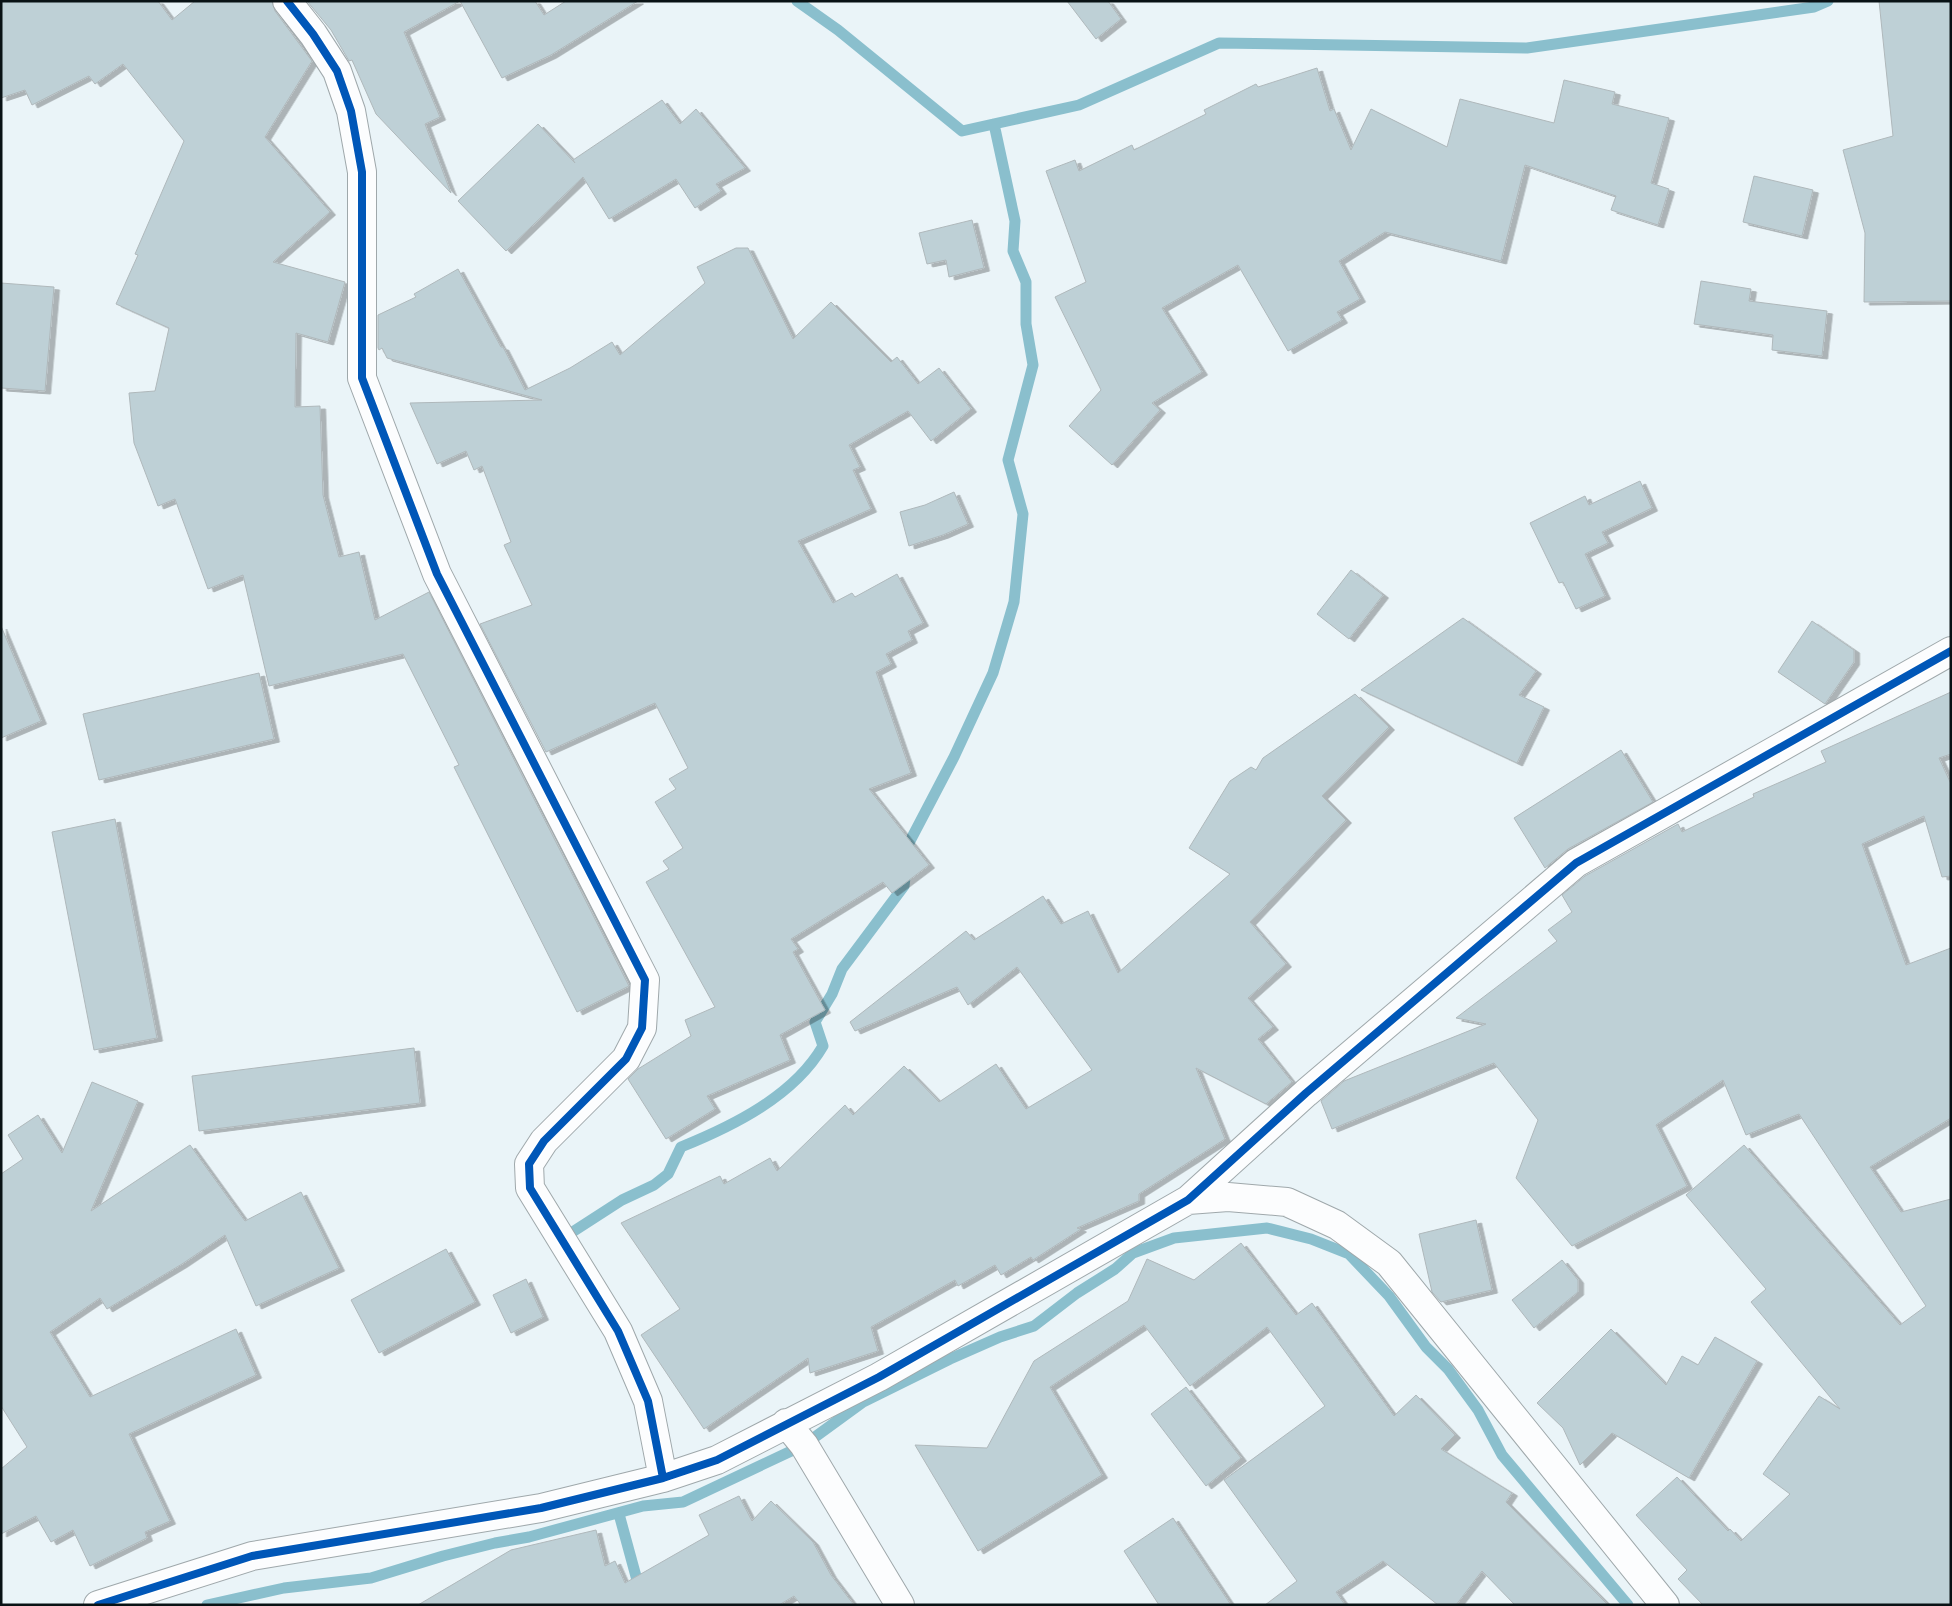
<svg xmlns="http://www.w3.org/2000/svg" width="1952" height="1606" viewBox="0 0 1952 1606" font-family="'Varela Round',sans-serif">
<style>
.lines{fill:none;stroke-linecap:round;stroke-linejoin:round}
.stream{stroke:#8abfcd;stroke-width:11}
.building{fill:#bed0d6;stroke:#afb8bb;filter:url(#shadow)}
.street-casing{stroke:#9fa8ab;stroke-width:30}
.street{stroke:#fcfdfe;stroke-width:28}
.cycleway-casing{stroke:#fff;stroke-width:11}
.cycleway{stroke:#0057b8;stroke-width:8}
</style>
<defs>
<filter id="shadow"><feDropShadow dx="5.5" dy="3" stdDeviation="0" flood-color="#0004"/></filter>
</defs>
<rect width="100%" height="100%" fill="#eaf4f8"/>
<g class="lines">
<path class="stream" d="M 797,1 L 838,30 L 962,131 L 1079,105 L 1219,43 L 1527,48 L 1814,7 L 1828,1
M 574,1231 L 622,1200 L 654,1185 L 668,1174 L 681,1147 C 733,1126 794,1096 823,1046 L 815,1022 L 832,994 L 842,969 L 904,886 L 909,843 L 954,757 L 993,673 L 1014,602 L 1023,514 L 1008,460 L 1033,365 L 1026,324 L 1026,282 L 1013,251 L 1015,221 L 994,124
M 619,1514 L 640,1591
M 207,1605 L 284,1588 L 371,1578 L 443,1556 L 495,1543 L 529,1537 L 643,1506 L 683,1502 L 804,1445 L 863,1402 L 950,1359 L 1000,1337 L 1034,1326 L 1077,1293 L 1115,1269 L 1133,1253 L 1174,1238 L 1267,1228 L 1311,1239 L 1349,1254 L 1389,1296 L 1426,1347 L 1448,1369 L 1478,1410 L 1502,1455 L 1628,1605"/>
</g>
<path class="building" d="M 1,1 L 158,1 L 172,20 L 195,1 L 272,1 L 275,11 L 312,61 L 265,137 L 330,212 L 273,262 L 345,282 L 328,342 L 296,333 L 295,407 L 320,406 L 323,495 L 339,557 L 359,552 L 375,620 L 429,592 L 629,986 L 577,1012 L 454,767 L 459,765 L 403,654 L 269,686 L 243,575 L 208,589 L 175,499 L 158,506 L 134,443 L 129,393 L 155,391 L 169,328 L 116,304 L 138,255 L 135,254 L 184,141 L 123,64 L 95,84 L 89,76 L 32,105 L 25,90 L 1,98 Z
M 307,1 L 535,1 L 544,15 L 566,1 L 638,1 L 551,55 L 502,78 L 460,1 L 404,32 L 440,117 L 425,124 L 451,193 L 376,114 L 352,60 L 349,61 L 331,30 Z
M 1067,1 L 1108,1 L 1121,19 L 1096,39 Z
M 1879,1 L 1951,1 L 1951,301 L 1864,302 L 1865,233 L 1843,150 L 1893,136 Z
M 1317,68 L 1330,111 L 1334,109 L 1351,150 L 1371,109 L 1447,147 L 1460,99 L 1554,123 L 1564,80 L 1615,92 L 1612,104 L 1669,118 L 1651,183 L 1669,189 L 1658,225 L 1611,210 L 1616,196 L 1525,165 L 1501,261 L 1385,232 L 1339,261 L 1360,299 L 1337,312 L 1342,320 L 1288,351 L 1238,265 L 1162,308 L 1202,372 L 1152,403 L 1160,410 L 1112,465 L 1069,426 L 1101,390 L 1055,297 L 1086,282 L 1046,171 L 1075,160 L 1079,171 L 1132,145 L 1134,150 L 1206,114 L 1204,110 L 1256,84 L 1258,87 Z
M 662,100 L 680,124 L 696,109 L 745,168 L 716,184 L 721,191 L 695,208 L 676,179 L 609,219 L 583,177 L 506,251 L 458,201 L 538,124 L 575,163 L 573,160 Z
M 1754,176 L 1813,190 L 1802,236 L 1743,222 Z
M 972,220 L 984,268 L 949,277 L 946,260 L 927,264 L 919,233 Z
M 736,248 L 748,248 L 793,339 L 831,302 L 891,362 L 897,357 L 918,384 L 939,368 L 971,409 L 931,441 L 908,411 L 849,445 L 860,467 L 853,470 L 871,509 L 798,541 L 833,603 L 852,593 L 855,597 L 897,574 L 923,623 L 908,631 L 912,640 L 886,654 L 891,664 L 876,672 L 911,773 L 869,789 L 929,865 L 892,893 L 883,882 L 791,939 L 798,949 L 793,952 L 825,1010 L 780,1035 L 790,1060 L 707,1096 L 715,1109 L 666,1139 L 628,1079 L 638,1069 L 691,1036 L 685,1020 L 715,1007 L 646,882 L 669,869 L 663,861 L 683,848 L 655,802 L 676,789 L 669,779 L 688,768 L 655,703 L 546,752 L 480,624 L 532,605 L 504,545 L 511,542 L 482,466 L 474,470 L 466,451 L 437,464 L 410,403 L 542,400 L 387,358 L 382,348 L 379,350 L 378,348 L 378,315 L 416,297 L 414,294 L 458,269 L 501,347 L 503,347 L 525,390 L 570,368 L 612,342 L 620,355 L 705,283 L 697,267 Z
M 1701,281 L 1751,289 L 1749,301 L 1827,311 L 1822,356 L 1772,350 L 1773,335 L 1694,324 Z
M 1,283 L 54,287 L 45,391 L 1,388 Z
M 1640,481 L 1652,508 L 1602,532 L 1608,543 L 1585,554 L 1605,596 L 1576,609 L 1563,582 L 1559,583 L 1530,523 L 1585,496 L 1589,505 Z
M 954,492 L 968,524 L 943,535 L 909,546 L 900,512 L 925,505 Z
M 1351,570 L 1383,595 L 1349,639 L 1317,614 Z
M 1463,618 L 1536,671 L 1519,695 L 1544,707 L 1517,763 L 1361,690 Z
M 1812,621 L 1854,650 L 1854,662 L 1825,704 L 1778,672 Z
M 1,626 L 41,721 L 1,738 Z
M 259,673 L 274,739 L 99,780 L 83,714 Z
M 1951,692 L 1951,754 L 1939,758 L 1951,784 L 1951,876 L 1942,877 L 1924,816 L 1862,844 L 1906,965 L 1951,948 L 1951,1118 L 1870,1167 L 1901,1212 L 1951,1199 L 1951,1605 L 1703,1605 L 1678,1579 L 1687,1570 L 1636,1515 L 1677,1477 L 1728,1531 L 1730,1529 L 1741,1541 L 1790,1494 L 1763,1474 L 1819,1396 L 1840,1409 L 1751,1302 L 1766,1289 L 1686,1195 L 1744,1145 L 1900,1325 L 1926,1306 L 1799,1114 L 1746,1135 L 1723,1080 L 1656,1125 L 1687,1186 L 1572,1246 L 1516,1178 L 1538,1120 L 1494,1063 L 1332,1129 L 1321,1101 L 1344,1081 L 1486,1024 L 1456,1018 L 1557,941 L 1548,930 L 1572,912 L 1562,895 L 1585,876 L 1678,824 L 1682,832 L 1754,797 L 1753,794 L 1826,762 L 1821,751 Z
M 1355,694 L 1389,727 L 1322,796 L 1346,820 L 1250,922 L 1286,964 L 1248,998 L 1273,1027 L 1258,1039 L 1292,1082 L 1266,1104 L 1196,1068 L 1225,1139 L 1139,1194 L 1139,1201 L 1077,1228 L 1081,1229 L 1033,1260 L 1031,1257 L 1001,1275 L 995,1265 L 958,1286 L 955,1280 L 871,1327 L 878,1351 L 810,1373 L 808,1358 L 704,1429 L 641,1335 L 680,1309 L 621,1223 L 720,1176 L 724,1184 L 770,1158 L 777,1171 L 845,1105 L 853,1115 L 904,1066 L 939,1102 L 996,1064 L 1026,1109 L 1092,1070 L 1017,967 L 968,1005 L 957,987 L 855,1031 L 850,1022 L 966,931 L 974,940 L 1043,896 L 1061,924 L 1088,911 L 1118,973 L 1230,874 L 1189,848 L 1230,781 L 1251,767 L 1256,770 L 1263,758 Z
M 1621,750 L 1653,802 L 1568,849 L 1545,868 L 1514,818 Z
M 115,819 L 157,1038 L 94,1050 L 52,832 Z
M 414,1048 L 420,1103 L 199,1131 L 192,1076 Z
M 92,1082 L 138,1101 L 91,1211 L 190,1145 L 245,1221 L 301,1192 L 339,1268 L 256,1306 L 225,1235 L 182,1264 L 107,1309 L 100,1298 L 50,1332 L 90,1397 L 236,1329 L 256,1375 L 129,1434 L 170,1521 L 145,1532 L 147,1538 L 90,1566 L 73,1530 L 51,1542 L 36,1516 L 1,1534 L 1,1469 L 27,1447 L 1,1406 L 1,1174 L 23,1159 L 8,1135 L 38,1115 L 62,1153 Z
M 1476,1220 L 1492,1290 L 1441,1302 L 1432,1292 L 1419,1234 Z
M 1241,1243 L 1296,1315 L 1312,1303 L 1394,1416 L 1416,1395 L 1455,1435 L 1441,1449 L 1512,1493 L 1506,1502 L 1608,1605 L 1515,1605 L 1482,1571 L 1456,1605 L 1438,1605 L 1383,1561 L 1336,1592 L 1345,1605 L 1265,1605 L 1297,1581 L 1224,1480 L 1325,1406 L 1267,1327 L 1190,1386 L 1144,1325 L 1050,1387 L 1102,1475 L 978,1551 L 915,1445 L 987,1448 L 1034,1361 L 1128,1301 L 1147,1259 L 1194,1280 Z
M 446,1249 L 475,1302 L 379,1353 L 351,1300 Z
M 1562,1260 L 1578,1280 L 1578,1292 L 1534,1328 L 1512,1300 Z
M 526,1279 L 543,1317 L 511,1333 L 493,1295 Z
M 1611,1329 L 1666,1385 L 1682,1356 L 1698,1365 L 1715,1337 L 1757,1361 L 1689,1478 L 1612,1433 L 1580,1465 L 1563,1428 L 1537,1403 Z
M 1186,1387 L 1241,1458 L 1206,1486 L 1151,1414 Z
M 739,1496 L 752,1521 L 771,1501 L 813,1542 L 831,1575 L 854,1605 L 801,1605 L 794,1596 L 779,1605 L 418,1605 L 511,1550 L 596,1530 L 605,1566 L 615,1561 L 625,1583 L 709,1535 L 699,1515 Z
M 1173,1518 L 1231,1605 L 1159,1605 L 1124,1551 Z"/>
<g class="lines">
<g class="street-casing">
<path id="street" d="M 287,1 L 313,34 L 337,71 L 351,111 L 362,172 L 362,378 L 437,574 L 645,980 L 642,1028 L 626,1059 L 544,1141 L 529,1164 L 530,1188 L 618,1331 L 648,1401 L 663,1478
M 1188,1200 L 1228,1197 L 1287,1202 L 1337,1225 L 1389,1263 L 1665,1605
M 786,1423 L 804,1445 L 900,1605
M 98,1605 L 252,1556 L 541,1508 L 663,1478 L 717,1460 L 879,1377 L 1188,1200 L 1306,1093 L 1576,863 L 1951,651"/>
</g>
<use href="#street" class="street"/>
<g class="cycleway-casing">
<path id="cycleway" d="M 287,1 L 313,34 L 337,71 L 351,111 L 362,172 L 362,378 L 437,574 L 645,980 L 642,1028 L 626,1059 L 544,1141 L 529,1164 L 530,1188 L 618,1331 L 648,1401 L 663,1478
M 98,1605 L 252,1556 L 541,1508 L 663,1478 L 717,1460 L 879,1377 L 1188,1200 L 1306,1093 L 1576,863 L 1951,651"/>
</g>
<use href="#cycleway" class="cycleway"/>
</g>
<rect width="1952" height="1606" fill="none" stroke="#091215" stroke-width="5"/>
</svg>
